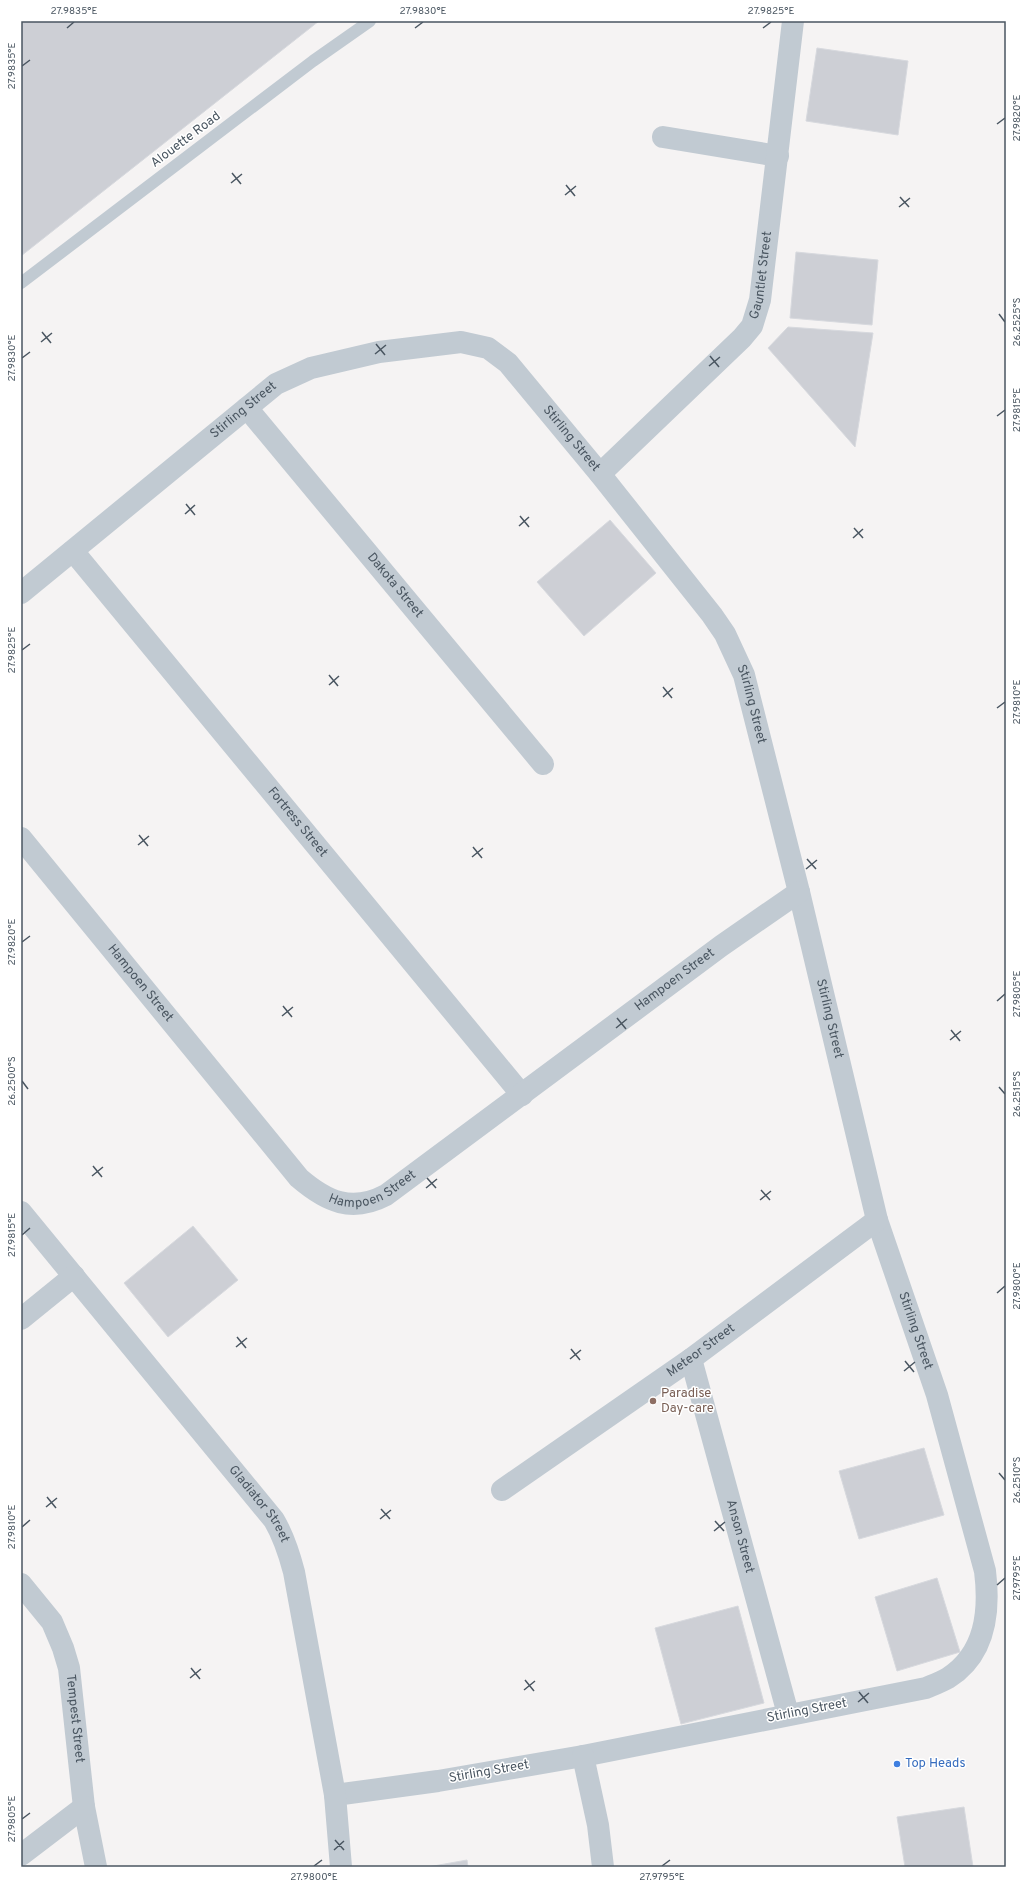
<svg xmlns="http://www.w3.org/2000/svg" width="1027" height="1888" viewBox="0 0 1027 1888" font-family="Overpass,sans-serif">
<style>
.building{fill:#cdcfd5;stroke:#d7d9de}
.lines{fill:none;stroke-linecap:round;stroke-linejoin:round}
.service{stroke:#c1cad2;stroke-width:12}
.minor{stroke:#c1cad2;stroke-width:22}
.ticks{fill:none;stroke:#4a5661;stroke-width:1.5}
.education-dot{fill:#8d6e63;stroke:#fff;stroke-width:1.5}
.shop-dot{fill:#3f7fe0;stroke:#fff;stroke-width:1.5}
.labels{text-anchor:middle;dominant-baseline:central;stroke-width:3;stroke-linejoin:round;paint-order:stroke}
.street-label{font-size:13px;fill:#4a5661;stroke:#fff}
.education-label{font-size:13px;fill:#785e54;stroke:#fff;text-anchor:start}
.shop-label{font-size:13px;fill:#366cbe;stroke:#fff;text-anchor:start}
.neatline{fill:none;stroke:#4a5661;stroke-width:1.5}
.ticks-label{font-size:10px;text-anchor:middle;fill:#4a5661}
</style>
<rect width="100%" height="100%" fill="#f5f3f3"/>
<path class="building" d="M 21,21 L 319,21 L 21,256 Z
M 817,48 L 908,61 L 898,135 L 806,121 Z
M 796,252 L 878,260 L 872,325 L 790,318 Z
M 788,327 L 873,333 L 855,447 L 768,348 Z
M 610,520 L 656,573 L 584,636 L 537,582 Z
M 193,1226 L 238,1280 L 168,1337 L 124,1283 Z
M 924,1448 L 944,1515 L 859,1539 L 839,1471 Z
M 937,1578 L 960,1652 L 897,1671 L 875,1597 Z
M 738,1606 L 764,1703 L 681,1724 L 655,1628 Z
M 964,1807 L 973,1867 L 905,1867 L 897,1817 Z
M 467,1860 L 468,1867 L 428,1867 Z"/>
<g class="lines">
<path class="service" d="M 21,283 L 313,61 L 370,21"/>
<g class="minor">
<path d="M 663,137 L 778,156"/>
<path id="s1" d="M 247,408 L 543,764"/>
<path id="s2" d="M 600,474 L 742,338 L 752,326 L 760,300 L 793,21"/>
<path id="s3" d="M 73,551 L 522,1095"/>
<path id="s4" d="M 21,593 L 276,384 L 311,368 L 379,352 L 461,342 L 488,348 L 508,363 L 600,474 L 712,615 L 725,634 L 744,675 L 799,892 L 877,1220 L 937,1395 L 985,1571 C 990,1611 986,1654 948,1678 C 941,1682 933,1685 926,1688 L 583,1756 L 438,1781 L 335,1795"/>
<path id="s5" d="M 21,838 L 299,1178 C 327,1202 352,1213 386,1195 L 721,946 L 799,892"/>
<path id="s6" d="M 21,1212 L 274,1520 C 284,1537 289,1553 294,1572 L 335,1795 L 341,1867"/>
<path d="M 21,1319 L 74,1276"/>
<path id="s7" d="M 691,1359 L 788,1714"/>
<path id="s8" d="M 502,1490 L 691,1359 L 877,1220"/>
<path id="s9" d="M 21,1584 L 52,1622 L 63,1648 L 69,1668 L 84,1807 L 96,1867"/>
<path d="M 583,1756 L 598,1825 L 603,1867"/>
<path d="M 21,1855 L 84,1807"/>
</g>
</g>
<path class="ticks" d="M 67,28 L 74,22M 415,28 L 423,22M 763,28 L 771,22M 22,66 L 30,60M 997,124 L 1005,118M 232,173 L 241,184M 231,183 L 242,174M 566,185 L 575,196M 565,195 L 576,186M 900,197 L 909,207M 899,207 L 910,198M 999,314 L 1005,322M 42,332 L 51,343M 41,342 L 52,333M 376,344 L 385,355M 375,354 L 386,345M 710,356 L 719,367M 22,358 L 30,352M 709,366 L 720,357M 997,416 L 1005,410M 186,504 L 195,515M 185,514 L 195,505M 520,516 L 529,527M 519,526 L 529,517M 854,528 L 863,538M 853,538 L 863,529M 22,650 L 30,644M 329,675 L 338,686M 329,685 L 339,676M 663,687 L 672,698M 663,697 L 673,688M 997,708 L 1005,702M 139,835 L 148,846M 138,845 L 149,836M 473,847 L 482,858M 472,857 L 483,848M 807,859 L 816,869M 806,869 L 817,860M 22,942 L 30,936M 997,1001 L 1005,994M 283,1006 L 292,1017M 282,1016 L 293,1007M 617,1018 L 626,1029M 616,1028 L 627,1019M 951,1030 L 960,1041M 950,1040 L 961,1031M 22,1081 L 28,1089M 999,1087 L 1005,1094M 93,1166 L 102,1177M 92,1176 L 103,1167M 427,1178 L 436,1188M 426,1188 L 437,1179M 761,1190 L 770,1200M 760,1200 L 771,1191M 22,1235 L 30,1228M 997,1293 L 1005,1286M 237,1337 L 246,1348M 236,1347 L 247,1338M 571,1349 L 580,1360M 570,1359 L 581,1350M 905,1361 L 914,1372M 904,1371 L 915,1362M 999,1473 L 1005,1480M 47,1497 L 56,1508M 46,1507 L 57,1498M 381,1509 L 390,1519M 380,1519 L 391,1510M 715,1521 L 724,1531M 22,1527 L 30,1520M 714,1531 L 725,1522M 997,1585 L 1005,1578M 191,1668 L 200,1679M 190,1678 L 201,1669M 525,1680 L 534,1691M 524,1690 L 535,1681M 859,1692 L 868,1703M 858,1702 L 869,1693M 22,1819 L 30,1813M 335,1840 L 344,1850M 334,1850 L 344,1841M 314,1866 L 322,1860M 662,1866 L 670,1860"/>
<circle class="education-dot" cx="653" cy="1401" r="4"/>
<circle class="shop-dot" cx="897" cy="1764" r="4"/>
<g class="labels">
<g class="street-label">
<text transform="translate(186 140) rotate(-37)">Alouette Road</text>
<text stroke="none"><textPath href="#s2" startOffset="264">Gauntlet Street</textPath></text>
<text stroke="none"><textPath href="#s4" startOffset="288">Stirling Street</textPath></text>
<text stroke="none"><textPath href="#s4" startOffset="672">Stirling Street</textPath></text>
<text stroke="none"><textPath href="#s1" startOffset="231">Dakota Street</textPath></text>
<text stroke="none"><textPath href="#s4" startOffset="996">Stirling Street</textPath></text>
<text stroke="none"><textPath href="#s3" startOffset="352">Fortress Street</textPath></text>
<text stroke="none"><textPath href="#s5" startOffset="895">Hampoen Street</textPath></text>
<text stroke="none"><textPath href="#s5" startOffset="188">Hampoen Street</textPath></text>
<text stroke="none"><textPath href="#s4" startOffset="1320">Stirling Street</textPath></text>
<text stroke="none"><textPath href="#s5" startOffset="523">Hampoen Street</textPath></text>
<text stroke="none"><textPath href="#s4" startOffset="1644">Stirling Street</textPath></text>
<text stroke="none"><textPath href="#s8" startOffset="243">Meteor Street</textPath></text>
<text stroke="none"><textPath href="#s6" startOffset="377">Gladiator Street</textPath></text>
<text stroke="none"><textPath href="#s7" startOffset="184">Anson Street</textPath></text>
<text transform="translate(807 1711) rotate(-11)">Stirling Street</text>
<text stroke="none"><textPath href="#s9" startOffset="149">Tempest Street</textPath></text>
<text transform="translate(489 1772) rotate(-10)">Stirling Street</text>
</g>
<g class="education-label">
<text x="661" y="1394">Paradise<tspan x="661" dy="15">Day-care</tspan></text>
</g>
<g class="shop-label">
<text x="905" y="1764">Top Heads</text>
</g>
</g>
<rect width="1027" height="1888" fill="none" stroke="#ffffff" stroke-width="44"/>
<rect x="22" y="22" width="983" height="1844" class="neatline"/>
<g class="ticks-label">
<text x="74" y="14">27.9835°E</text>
<text x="423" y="14">27.9830°E</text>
<text x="771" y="14">27.9825°E</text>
<text transform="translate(11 66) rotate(-90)" y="4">27.9835°E</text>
<text transform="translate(1016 118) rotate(-90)" y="4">27.9820°E</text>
<text transform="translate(1016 322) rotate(-90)" y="4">26.2525°S</text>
<text transform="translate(11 358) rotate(-90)" y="4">27.9830°E</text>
<text transform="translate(1016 410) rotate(-90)" y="4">27.9815°E</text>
<text transform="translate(11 650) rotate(-90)" y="4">27.9825°E</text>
<text transform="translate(1016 702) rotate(-90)" y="4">27.9810°E</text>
<text transform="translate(11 942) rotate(-90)" y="4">27.9820°E</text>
<text transform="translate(1016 994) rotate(-90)" y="4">27.9805°E</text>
<text transform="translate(11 1081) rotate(-90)" y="4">26.2500°S</text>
<text transform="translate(1016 1094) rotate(-90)" y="4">26.2515°S</text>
<text transform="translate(11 1235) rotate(-90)" y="4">27.9815°E</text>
<text transform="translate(1016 1286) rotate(-90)" y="4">27.9800°E</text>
<text transform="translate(1016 1480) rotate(-90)" y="4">26.2510°S</text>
<text transform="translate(11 1527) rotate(-90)" y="4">27.9810°E</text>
<text transform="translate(1016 1578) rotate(-90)" y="4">27.9795°E</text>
<text transform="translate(11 1819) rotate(-90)" y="4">27.9805°E</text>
<text x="314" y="1880">27.9800°E</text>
<text x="662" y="1880">27.9795°E</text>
</g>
</svg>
